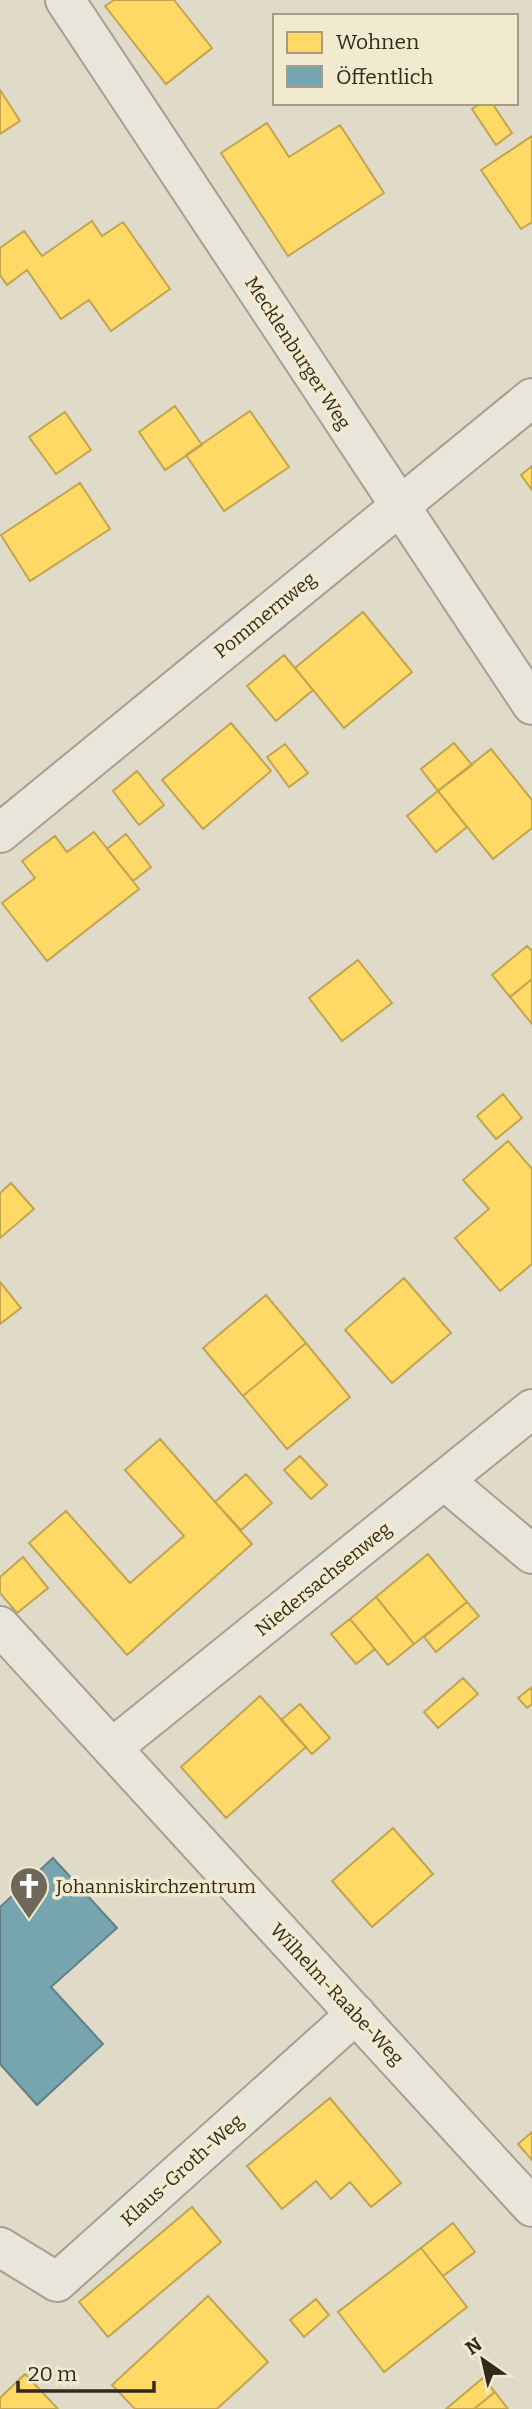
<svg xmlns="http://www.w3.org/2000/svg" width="532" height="2409" viewBox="0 0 532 2409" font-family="Bitter,serif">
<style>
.homes{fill:#ffd966;stroke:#c2a450;stroke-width:2}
.public{fill:#76a5af;stroke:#628083;stroke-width:2}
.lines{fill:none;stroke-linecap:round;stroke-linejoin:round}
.minor-casing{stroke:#a59f93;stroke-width:42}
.minor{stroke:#e8e5da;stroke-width:38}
.labels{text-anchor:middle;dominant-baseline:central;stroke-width:7;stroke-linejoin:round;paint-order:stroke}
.street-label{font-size:19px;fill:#32281c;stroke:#f2eace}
.poi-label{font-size:19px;fill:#32281c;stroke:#f2eace;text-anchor:start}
</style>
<rect width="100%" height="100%" fill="#e0dbc9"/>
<path class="homes" d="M 114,0 L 174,0 L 212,48 L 166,84 L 105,6 Z
M 0,90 L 20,121 L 0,134 Z
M 481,103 L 492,103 L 512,133 L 496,145 L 472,109 Z
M 267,123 L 289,157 L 340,125 L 384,193 L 288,256 L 221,153 Z
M 532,136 L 532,222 L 521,229 L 481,170 Z
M 92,221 L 102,236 L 123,222 L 170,289 L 111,331 L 89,300 L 61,319 L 27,270 L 7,285 L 0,275 L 0,248 L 24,231 L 42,256 Z
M 175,406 L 202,445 L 165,470 L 139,432 Z
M 250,411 L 289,467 L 224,511 L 186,455 Z
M 65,412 L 91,450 L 56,474 L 29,437 Z
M 532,466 L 532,490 L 521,475 Z
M 80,483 L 110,529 L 30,581 L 1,535 Z
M 363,612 L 412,672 L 344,728 L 295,668 Z
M 284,655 L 313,690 L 276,721 L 247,686 Z
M 231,723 L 271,771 L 203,829 L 162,780 Z
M 454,743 L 472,765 L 438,791 L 421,769 Z
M 285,744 L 308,773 L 289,787 L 267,757 Z
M 491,749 L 532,800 L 532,828 L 493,859 L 438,791 Z
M 137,771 L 164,805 L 139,825 L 113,791 Z
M 438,791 L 467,827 L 436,852 L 407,816 Z
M 94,832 L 139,889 L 47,961 L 2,903 L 35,878 L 22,861 L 55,836 L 67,852 Z
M 126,834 L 151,867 L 133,881 L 107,849 Z
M 527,946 L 532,951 L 532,979 L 510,997 L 492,975 Z
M 358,960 L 392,1003 L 342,1041 L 309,998 Z
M 532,979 L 532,1024 L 510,997 Z
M 503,1094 L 522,1118 L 496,1139 L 477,1116 Z
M 508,1141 L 532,1169 L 532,1264 L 500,1291 L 455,1238 L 489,1209 L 463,1180 Z
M 11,1183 L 34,1209 L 0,1238 L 0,1193 Z
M 404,1278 L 451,1333 L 392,1383 L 345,1330 Z
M 0,1282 L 21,1308 L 0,1324 Z
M 266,1295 L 306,1343 L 243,1396 L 203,1348 Z
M 306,1343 L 350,1397 L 287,1449 L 243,1396 Z
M 160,1439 L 252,1544 L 127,1655 L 29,1543 L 66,1511 L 130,1583 L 184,1536 L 125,1470 Z
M 300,1456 L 327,1485 L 311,1499 L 284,1470 Z
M 246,1474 L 272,1503 L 241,1530 L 215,1502 Z
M 428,1554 L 467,1602 L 414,1644 L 376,1597 Z
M 23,1557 L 48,1588 L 17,1613 L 0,1593 L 0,1577 Z
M 376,1597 L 414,1644 L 388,1665 L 350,1619 Z
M 467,1602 L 479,1616 L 436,1652 L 424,1637 Z
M 350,1619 L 375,1649 L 356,1664 L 331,1634 Z
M 463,1678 L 478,1694 L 438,1728 L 424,1712 Z
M 532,1687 L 532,1704 L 527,1708 L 518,1698 Z
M 260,1696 L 306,1747 L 226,1818 L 181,1767 Z
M 300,1704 L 330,1738 L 312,1754 L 281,1720 Z
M 393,1828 L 433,1874 L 372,1927 L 332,1881 Z
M 330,2098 L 401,2183 L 371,2207 L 350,2182 L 331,2199 L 316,2181 L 282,2209 L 247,2166 Z
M 532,2132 L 532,2160 L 518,2144 Z
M 192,2207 L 221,2242 L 108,2337 L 79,2302 Z
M 453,2223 L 475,2252 L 443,2276 L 421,2248 Z
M 421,2248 L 467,2307 L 384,2372 L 338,2312 Z
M 208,2296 L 268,2362 L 217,2409 L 135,2409 L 112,2385 Z
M 316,2299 L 329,2315 L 304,2337 L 290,2320 Z
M 25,2374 L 58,2409 L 0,2409 L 0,2398 Z
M 483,2378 L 495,2392 L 474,2409 L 446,2409 Z
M 495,2392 L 508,2409 L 474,2409 Z"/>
<path class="public" d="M 53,1858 L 117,1928 L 51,1987 L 103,2044 L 37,2105 L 0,2064 L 0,1907 Z"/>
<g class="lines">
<g class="minor-casing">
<path id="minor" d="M 65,0 L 532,705
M 0,833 L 532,398
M 445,1481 L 532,1554
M 0,1626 L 532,2207
M 112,1748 L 532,1409
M 0,2247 L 57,2282 L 356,2014"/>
</g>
<use href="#minor" class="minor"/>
</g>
<defs>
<g id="church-pin" transform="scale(2.0125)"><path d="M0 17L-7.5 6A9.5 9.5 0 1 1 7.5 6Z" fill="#6f6759" stroke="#f2eace"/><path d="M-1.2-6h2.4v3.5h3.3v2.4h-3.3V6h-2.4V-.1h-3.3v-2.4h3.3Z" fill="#fff"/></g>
</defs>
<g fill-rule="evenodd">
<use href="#church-pin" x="29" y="1886"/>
</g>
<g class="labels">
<g class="street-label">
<text transform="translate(298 353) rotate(57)">Mecklenburger Weg</text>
<text transform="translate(265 615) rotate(-39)">Pommernweg</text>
<text transform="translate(323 1579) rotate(-39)">Niedersachsenweg</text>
<text transform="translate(337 1994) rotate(47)">Wilhelm-Raabe-Weg</text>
<text transform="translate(182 2170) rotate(-42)">Klaus-Groth-Weg</text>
</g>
<g class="poi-label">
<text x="56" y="1886">Johanniskirchzentrum</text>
</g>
</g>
<rect x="273" y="14" width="245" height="91" fill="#f2eace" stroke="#a59c87" stroke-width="2"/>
<rect x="287" y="32" width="35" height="21" fill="#ffd966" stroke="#a59c87" stroke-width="2"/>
<text x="336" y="49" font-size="21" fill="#32281c">Wohnen</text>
<rect x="287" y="66" width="35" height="21" fill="#76a5af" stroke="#a59c87" stroke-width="2"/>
<text x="336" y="84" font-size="21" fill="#32281c">Öffentlich</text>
<g transform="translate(483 2360) rotate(326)" stroke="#f2eace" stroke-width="5" paint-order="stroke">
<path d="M0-5L12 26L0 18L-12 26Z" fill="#32281c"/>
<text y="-10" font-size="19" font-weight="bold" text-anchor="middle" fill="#32281c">N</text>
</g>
<path d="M18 2381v10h136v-10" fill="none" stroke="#32281c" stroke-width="3.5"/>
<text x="28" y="2381" font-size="21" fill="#32281c" stroke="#f2eace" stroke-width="5" paint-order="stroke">20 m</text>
</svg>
